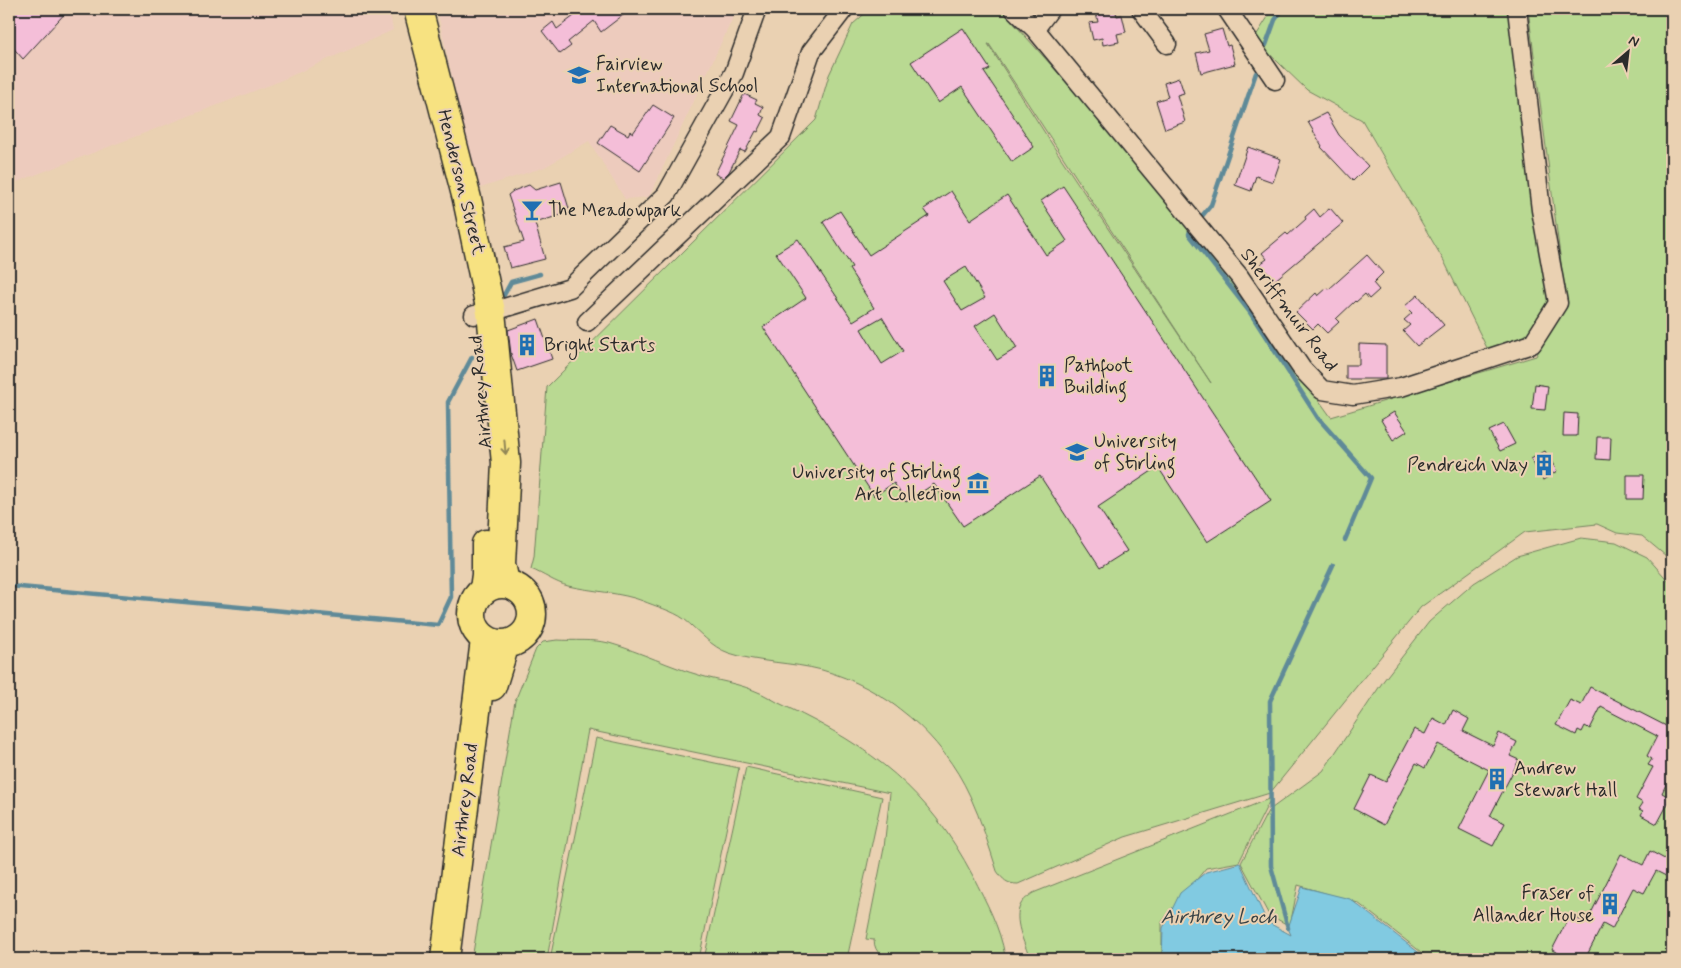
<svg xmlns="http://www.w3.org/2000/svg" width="1681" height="968" viewBox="0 0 1681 968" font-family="Mynerve,sans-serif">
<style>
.built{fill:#edcbbd}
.green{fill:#b9d992;stroke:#72825e;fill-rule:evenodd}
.water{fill:#81cae1;stroke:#5f8a98}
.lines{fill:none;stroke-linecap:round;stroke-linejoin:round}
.stream{stroke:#5f8a98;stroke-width:4.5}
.building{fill:#f4bed8;stroke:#2b2b2b;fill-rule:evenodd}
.minor-casing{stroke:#2b2b2b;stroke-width:21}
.primary-casing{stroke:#2b2b2b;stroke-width:31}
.minor{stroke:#ead1b2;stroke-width:18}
.primary{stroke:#f7e281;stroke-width:28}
.oneway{stroke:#918656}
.labels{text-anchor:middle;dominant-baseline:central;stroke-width:4;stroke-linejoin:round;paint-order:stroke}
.poi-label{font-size:19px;fill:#2b2b2b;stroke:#ead1b2;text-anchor:start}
.street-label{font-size:19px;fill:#2b2b2b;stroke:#ead1b2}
.water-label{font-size:20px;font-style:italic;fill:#384346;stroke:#ead1b2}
</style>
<rect width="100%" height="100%" fill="#ead1b2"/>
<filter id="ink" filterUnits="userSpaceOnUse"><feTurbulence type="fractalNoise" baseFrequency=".02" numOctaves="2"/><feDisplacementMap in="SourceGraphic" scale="10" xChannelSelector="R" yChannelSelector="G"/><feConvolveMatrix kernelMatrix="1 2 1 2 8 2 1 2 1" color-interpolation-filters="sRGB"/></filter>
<g filter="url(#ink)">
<path class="built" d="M 14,9 L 389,9 L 393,30 L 275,83 L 9,185 L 9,14 Z
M 437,9 L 737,9 L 649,197 L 625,199 L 589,141 L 545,167 L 477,189 Z"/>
<path class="green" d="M 870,9 L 1001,9 L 1186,216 L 1331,417 L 1536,356 L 1566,301 L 1528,9 L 1672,9 L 1672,561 L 1642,536 L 1617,533 L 1597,524 L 1525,532 L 1421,607 L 1270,793 L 1125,837 L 1018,884 C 1007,884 1003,880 997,871 C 989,846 981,820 970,796 C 942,735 886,688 822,670 C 791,662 759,663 729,653 C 711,647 699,631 684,619 C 673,611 655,606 643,601 C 623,593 590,591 568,586 C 556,583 543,574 531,569 L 534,557 L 547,387 L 816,120 L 829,75 L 853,24 ZM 988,44 L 989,44 L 1211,383 L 1059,155 Z
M 1273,9 L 1509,9 L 1553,302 L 1525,338 L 1489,352 L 1444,261 L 1362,120 L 1307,90 L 1254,39 Z
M 1581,538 L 1616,542 L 1647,557 L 1672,585 L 1672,959 L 1430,959 L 1358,903 L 1298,885 L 1290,926 L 1269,915 L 1241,863 L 1268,811 L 1323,771 L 1384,680 L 1429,622 L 1474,583 L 1517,556 Z
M 557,640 C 573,641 593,639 609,643 C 641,652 670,667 702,676 C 719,681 736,683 753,690 C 765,694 775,702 787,707 C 873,748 928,790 973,876 C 986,902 1000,927 1005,956 L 1004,959 L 930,959 C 912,956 875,968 874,940 L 866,939 L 884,848 L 890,793 L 588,730 L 547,959 L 472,959 L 515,701 L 536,649 L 543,642 Z
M 596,738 L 739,768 L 699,959 L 550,959 Z
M 746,767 L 882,797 L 847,959 L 704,959 Z
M 1271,798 L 1239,862 L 1206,868 L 1162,922 L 1162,959 L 1030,959 C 1025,944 1012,919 1021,904 C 1023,900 1029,896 1033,893 Z"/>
<path class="water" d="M 1240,863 L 1267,922 L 1291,935 L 1288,928 L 1302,887 L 1350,899 L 1427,959 L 1162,959 L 1163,928 L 1180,893 L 1206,872 Z"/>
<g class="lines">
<path class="stream" d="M 1266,45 L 1275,20 L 1283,9
M 1202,216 L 1211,205 L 1256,73
M 1190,231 L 1189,234 L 1249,311 L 1318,418 L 1371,478 L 1345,540
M 504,295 L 511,282 L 540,274
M 9,586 L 438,625 L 451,597 L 448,402 L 472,357
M 1288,928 L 1271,866 L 1270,701 L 1333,565"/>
</g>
<path class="building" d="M 14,9 L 69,9 L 23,59 L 9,43 L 9,14 Z
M 583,9 L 631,9 L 601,32 L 594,21 L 568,42 L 571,46 L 560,54 L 542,31 L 553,22 L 557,29 Z
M 1095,9 L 1115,9 L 1117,16 L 1122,15 L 1126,32 L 1117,34 L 1119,42 L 1103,45 L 1102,38 L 1093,40 L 1089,23 L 1098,22 Z
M 963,28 L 990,69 L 984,72 L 1034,147 L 1012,162 L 962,87 L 938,103 L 911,62 Z
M 1222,29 L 1227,46 L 1230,45 L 1235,64 L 1201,73 L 1196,53 L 1209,50 L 1204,34 Z
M 1179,78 L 1184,93 L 1177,95 L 1185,122 L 1165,129 L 1156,101 L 1168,97 L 1164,83 Z
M 744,94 L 757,100 L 755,103 L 763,107 L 760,115 L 765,118 L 758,132 L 756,131 L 745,152 L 740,150 L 729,172 L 723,178 L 715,174 L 739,125 L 731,121 Z
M 653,105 L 674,118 L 640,171 L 598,143 L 610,125 L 628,135 L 630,131 L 633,133 Z
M 1326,113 L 1339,135 L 1368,166 L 1353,181 L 1321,147 L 1322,146 L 1308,122 Z
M 1248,147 L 1281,159 L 1273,182 L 1256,176 L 1251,191 L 1235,185 Z
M 561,182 L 570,212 L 535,223 L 545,259 L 510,268 L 504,247 L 524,242 L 508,195 L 513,191 L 529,185 L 535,190 Z
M 1063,186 L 1271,501 L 1207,542 L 1158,467 L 1098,507 L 1127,551 L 1100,568 L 1040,476 L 963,526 L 934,484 L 906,502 L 894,483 L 874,496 L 763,327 L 806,298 L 776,253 L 798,239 L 853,321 L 874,308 L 849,269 L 852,267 L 823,222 L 840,211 L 869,255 L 929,216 L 924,209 L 951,191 L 970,220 L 1007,195 L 1046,255 L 1067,241 L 1041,201 ZM 966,267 L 985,298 L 962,311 L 943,281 ZM 995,313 L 1017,348 L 997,360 L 975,326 ZM 882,317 L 903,351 L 882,364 L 861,329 Z
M 1330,208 L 1343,223 L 1274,281 L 1260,264 L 1267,259 L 1262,253 L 1286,233 L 1288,235 L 1306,219 L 1305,217 L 1314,209 L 1320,217 Z
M 1367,255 L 1383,273 L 1373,283 L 1379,290 L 1369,299 L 1365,294 L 1356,302 L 1355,301 L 1336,319 L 1339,322 L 1327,333 L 1318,324 L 1313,329 L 1296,312 L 1316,293 L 1318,296 L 1327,288 L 1329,289 Z
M 1418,295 L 1444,325 L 1417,346 L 1403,331 L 1410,325 L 1404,320 L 1412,313 L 1405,306 Z
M 538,319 L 552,359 L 517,371 L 511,354 L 508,330 Z
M 1359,344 L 1386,345 L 1386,379 L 1346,379 L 1346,365 L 1359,365 Z
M 1535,384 L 1548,386 L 1545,410 L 1532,409 Z
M 1394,412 L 1407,431 L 1393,440 L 1381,420 Z
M 1564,413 L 1578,414 L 1577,436 L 1563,436 Z
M 1504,424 L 1515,444 L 1500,451 L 1489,431 Z
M 1597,437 L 1611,437 L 1610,460 L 1596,459 Z
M 1545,451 L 1557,471 L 1543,480 L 1531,459 Z
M 1627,475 L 1644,475 L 1643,499 L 1627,499 Z
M 1590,687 L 1672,729 L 1672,772 L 1662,793 L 1671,798 L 1657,824 L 1641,815 L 1643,811 L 1639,809 L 1643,803 L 1636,799 L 1653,767 L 1648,765 L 1652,759 L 1647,756 L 1657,736 L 1601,707 L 1590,729 L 1585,726 L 1582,732 L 1578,730 L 1576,735 L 1556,725 L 1570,700 L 1581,705 Z
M 1453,710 L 1469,719 L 1463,731 L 1493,746 L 1499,733 L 1517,742 L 1510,756 L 1519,760 L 1490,816 L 1505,823 L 1493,846 L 1459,829 L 1489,770 L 1438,744 L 1425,768 L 1416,763 L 1384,825 L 1354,809 L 1371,775 L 1386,782 L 1414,729 L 1425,734 L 1433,718 L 1446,725 Z
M 1650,851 L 1672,863 L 1672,879 L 1656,871 L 1644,893 L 1633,888 L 1612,929 L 1603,924 L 1585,959 L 1570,959 L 1552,950 L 1570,915 L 1586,923 L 1621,854 L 1643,865 Z"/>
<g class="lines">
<g class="minor-casing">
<path id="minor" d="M 1014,9 L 1035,29 L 1239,276 L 1302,369 L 1322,390 L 1353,395 L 1401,387 L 1532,344 L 1558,303 L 1541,210 L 1517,9
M 1141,9 L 1167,44
M 1227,9 L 1275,80
M 1035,29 L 1050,9
M 474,315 L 491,312 L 570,288 L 666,195 L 734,73 L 757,9
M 587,322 L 781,137 L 811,52 L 844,9"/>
</g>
<g class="primary-casing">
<path id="primary" d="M 418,9 L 467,199 L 491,312 L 506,463 L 501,564 L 505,583
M472 614a30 30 0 1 1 60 0a30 30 0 1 1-60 0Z
M 484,589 L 486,575 L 486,544
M 492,686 L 505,644
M 445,959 L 485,640"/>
</g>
<use href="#minor" class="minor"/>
<use href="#primary" class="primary"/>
</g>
<defs><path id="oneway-shaft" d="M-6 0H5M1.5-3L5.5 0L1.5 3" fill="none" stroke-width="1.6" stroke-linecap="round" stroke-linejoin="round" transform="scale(1.25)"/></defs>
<use class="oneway" href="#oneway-shaft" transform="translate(505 447) rotate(85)"/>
</g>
<defs>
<g id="school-bare" transform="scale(1.725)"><path d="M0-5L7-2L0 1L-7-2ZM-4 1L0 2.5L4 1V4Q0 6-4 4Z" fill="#1f6fb2" stroke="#ead1b2" stroke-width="2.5" paint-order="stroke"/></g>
<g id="bar-bare" transform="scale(1.725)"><path d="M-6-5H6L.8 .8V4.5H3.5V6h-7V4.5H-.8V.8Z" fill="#1f6fb2" stroke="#ead1b2" stroke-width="2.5" paint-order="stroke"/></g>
<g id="building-bare" transform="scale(1.725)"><path d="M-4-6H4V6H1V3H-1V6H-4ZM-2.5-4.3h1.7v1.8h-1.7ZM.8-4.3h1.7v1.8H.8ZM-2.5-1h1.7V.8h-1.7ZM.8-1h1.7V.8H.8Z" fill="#1f6fb2" stroke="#ead1b2" stroke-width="2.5" paint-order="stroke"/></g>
<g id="university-bare" transform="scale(1.725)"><path d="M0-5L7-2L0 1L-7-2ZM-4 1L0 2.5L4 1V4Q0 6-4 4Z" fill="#1f6fb2" stroke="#ead1b2" stroke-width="2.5" paint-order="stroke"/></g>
<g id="museum-bare" transform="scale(1.725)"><path d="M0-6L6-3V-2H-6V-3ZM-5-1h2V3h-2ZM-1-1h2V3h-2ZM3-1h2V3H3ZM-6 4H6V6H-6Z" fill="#1f6fb2" stroke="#ead1b2" stroke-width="2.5" paint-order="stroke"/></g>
</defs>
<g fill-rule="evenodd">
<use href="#school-bare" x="579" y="75"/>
<use href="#bar-bare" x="532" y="210"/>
<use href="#building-bare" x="527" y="345"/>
<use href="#building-bare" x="1047" y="376"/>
<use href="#university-bare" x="1077" y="452"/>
<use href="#building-bare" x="1544" y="465"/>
<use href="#museum-bare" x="978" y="483"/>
<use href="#building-bare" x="1497" y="779"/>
<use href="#building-bare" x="1610" y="904"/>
</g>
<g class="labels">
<g class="poi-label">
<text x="596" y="64">Fairview<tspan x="596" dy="22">International School</tspan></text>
<text x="548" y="210">The Meadowpark</text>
<text x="544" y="345">Bright Starts</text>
<text x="1064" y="365">Pathfoot<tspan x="1064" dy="22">Building</tspan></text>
<text x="1094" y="441">University<tspan x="1094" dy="22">of Stirling</tspan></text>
<text x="1528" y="465" text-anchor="end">Pendreich Way</text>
<text x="961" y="472" text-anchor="end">University of Stirling<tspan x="961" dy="22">Art Collection</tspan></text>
<text x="1514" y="768">Andrew<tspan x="1514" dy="22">Stewart Hall</tspan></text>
<text x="1594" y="893" text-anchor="end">Fraser of<tspan x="1594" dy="22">Allander House</tspan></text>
</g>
<g class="street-label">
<text transform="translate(461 182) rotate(76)">Henderson Street</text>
<text transform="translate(1289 310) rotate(53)">Sheriffmuir Road</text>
<text transform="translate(481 392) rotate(-95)">Airthrey Road</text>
<text transform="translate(465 800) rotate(-83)">Airthrey Road</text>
</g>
<g class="water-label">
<text x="1219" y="917">Airthrey Loch</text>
</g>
</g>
<rect width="1681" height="968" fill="none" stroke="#ead1b2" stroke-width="30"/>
<rect x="15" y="15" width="1651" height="938" fill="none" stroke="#2b2b2b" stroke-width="2" filter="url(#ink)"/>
<g transform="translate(1628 52) rotate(28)" stroke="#ead1b2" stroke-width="4" paint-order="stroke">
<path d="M0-4L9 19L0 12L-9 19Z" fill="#2b2b2b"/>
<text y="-8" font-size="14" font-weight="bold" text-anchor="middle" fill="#2b2b2b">N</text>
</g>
</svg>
